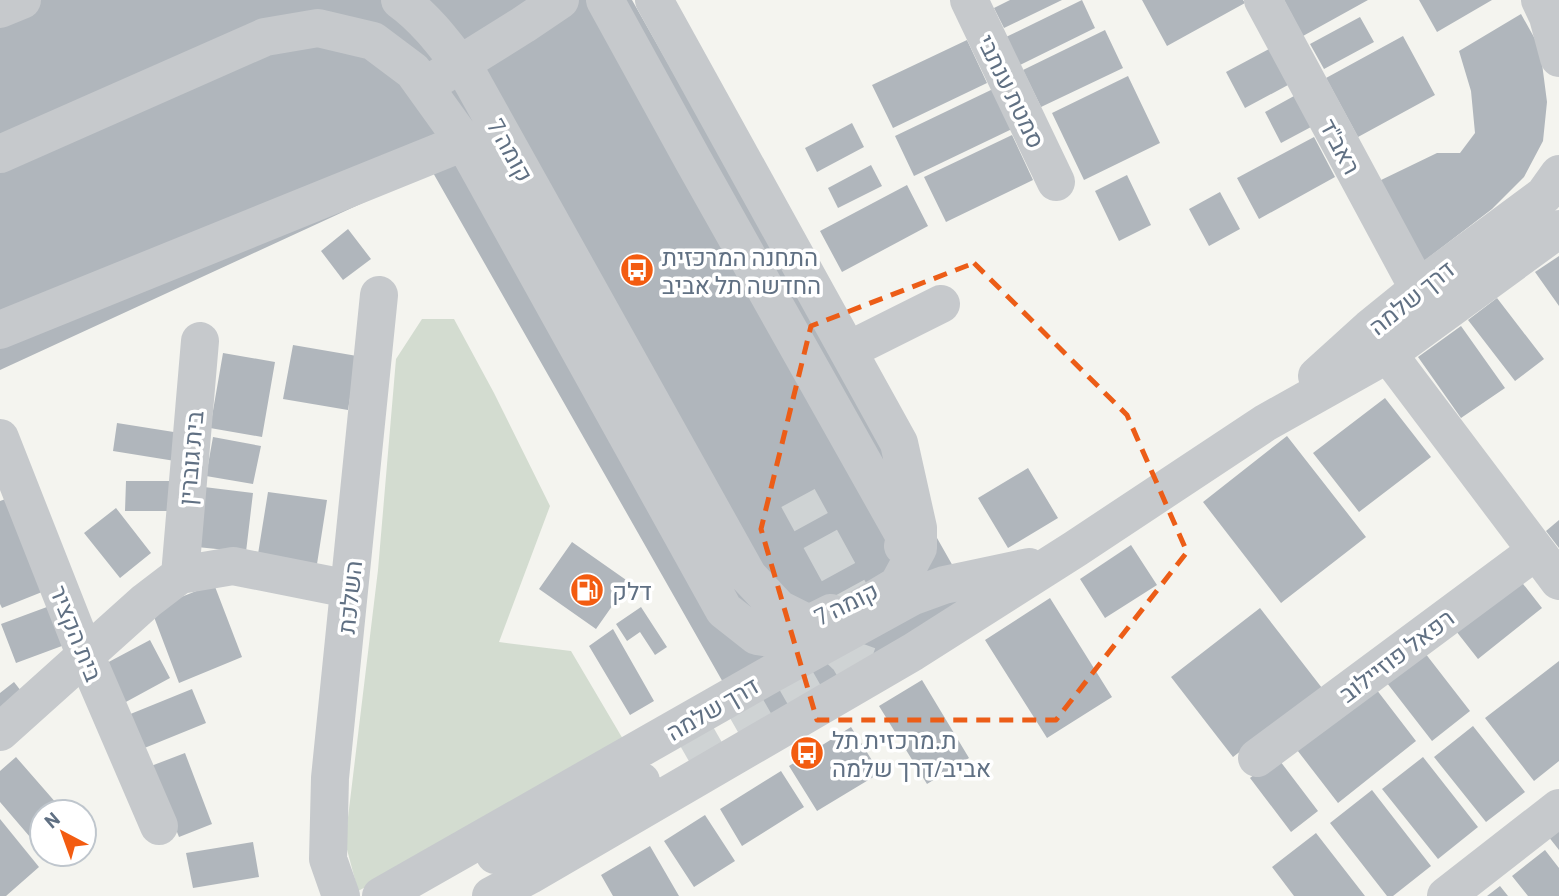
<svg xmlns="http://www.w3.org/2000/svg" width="1559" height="896" viewBox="0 0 1559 896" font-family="Barlow,Heebo,sans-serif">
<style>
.green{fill:#d3dcd0}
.building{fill:#b0b6bc}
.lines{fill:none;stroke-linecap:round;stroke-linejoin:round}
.minor-tunnel{stroke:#cfd3d4;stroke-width:38;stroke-dasharray:38 19;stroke-linecap:butt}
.minor{stroke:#c6c9cc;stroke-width:38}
.marked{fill:none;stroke:#ec5d17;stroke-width:5;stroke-dasharray:14 9;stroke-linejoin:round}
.labels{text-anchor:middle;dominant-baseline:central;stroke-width:7;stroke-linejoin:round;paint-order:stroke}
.street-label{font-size:24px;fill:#607083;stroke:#fff}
.poi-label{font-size:24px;fill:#607083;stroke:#fff;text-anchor:start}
</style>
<rect width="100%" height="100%" fill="#f4f4ef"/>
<path class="green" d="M 422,319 L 454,319 L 494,393 L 550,506 L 499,642 L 571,651 L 630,751 L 358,891 L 345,842 L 378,570 L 396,359 Z"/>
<path class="building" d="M 0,0 L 632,0 L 975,605 L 753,735 L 432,171 L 0,370 Z
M 1010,0 L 1062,0 L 1004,28 L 994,8 Z
M 1082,0 L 1095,28 L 1020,65 L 1006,37 Z
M 1142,0 L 1243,0 L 1245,3 L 1167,46 Z
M 1284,0 L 1368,0 L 1303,36 Z
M 1419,0 L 1492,0 L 1437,32 Z
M 1521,14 L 1540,48 L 1547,102 L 1543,141 L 1524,177 L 1492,209 L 1424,261 L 1379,181 L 1437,153 L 1460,153 L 1475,133 L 1471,91 L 1459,51 Z
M 1360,17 L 1374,42 L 1324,69 L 1310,44 Z
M 1105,30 L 1123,68 L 1041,107 L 1023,70 Z
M 1403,36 L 1435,95 L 1358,137 L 1326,78 Z
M 967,40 L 987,83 L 893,128 L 872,85 Z
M 1269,49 L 1288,85 L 1245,108 L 1226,72 Z
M 1128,76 L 1160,143 L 1084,180 L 1052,113 Z
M 993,89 L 1012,129 L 914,176 L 895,136 Z
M 1294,96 L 1311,127 L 1281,143 L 1265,112 Z
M 852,123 L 864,147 L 817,172 L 805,148 Z
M 1012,135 L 1033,180 L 946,222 L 924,177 Z
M 1314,137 L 1335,177 L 1259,219 L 1237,178 Z
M 871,165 L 882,186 L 838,208 L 828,188 Z
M 1127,175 L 1151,225 L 1119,241 L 1095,191 Z
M 907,185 L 928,226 L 842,272 L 820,231 Z
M 1220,192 L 1240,229 L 1209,246 L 1189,209 Z
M 348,229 L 371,259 L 343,280 L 321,251 Z
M 1559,256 L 1559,306 L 1535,272 Z
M 1497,298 L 1544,359 L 1515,381 L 1468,320 Z
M 1461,326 L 1505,388 L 1461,418 L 1418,357 Z
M 293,345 L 357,356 L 348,410 L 283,399 Z
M 223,353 L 275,362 L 262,437 L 210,428 Z
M 1385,398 L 1431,457 L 1359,512 L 1313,453 Z
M 117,423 L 180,433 L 175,461 L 113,451 Z
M 1287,436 L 1366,537 L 1281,603 L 1203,502 Z
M 213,437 L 261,446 L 253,484 L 206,476 Z
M 1028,468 L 1058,518 L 1008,548 L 978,498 Z
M 126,481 L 171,481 L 171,511 L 125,511 Z
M 204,487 L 253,493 L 246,552 L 197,547 Z
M 268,492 L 327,500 L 317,564 L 258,554 Z
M 11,497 L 47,590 L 2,608 L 0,604 L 0,501 Z
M 116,508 L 151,553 L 120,578 L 84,533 Z
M 1559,520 L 1559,548 L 1546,531 Z
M 572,542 L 629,582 L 596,629 L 539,589 Z
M 1131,545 L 1157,585 L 1105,618 L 1080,579 Z
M 1520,580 L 1542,608 L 1478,659 L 1456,631 Z
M 214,584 L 242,657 L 179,683 L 151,609 Z
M 1050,598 L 1112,697 L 1047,738 L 985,640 Z
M 55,604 L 70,643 L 16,663 L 1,624 Z
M 641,607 L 667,647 L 655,655 L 640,632 L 627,641 L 616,624 Z
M 1260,608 L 1322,688 L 1233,757 L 1171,677 Z
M 613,629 L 654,701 L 630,715 L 589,646 Z
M 150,640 L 170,678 L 124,703 L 103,665 Z
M 1425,653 L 1470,711 L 1432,741 L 1387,683 Z
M 1559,661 L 1559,761 L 1534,781 L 1485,718 Z
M 922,680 L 969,758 L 927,784 L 879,706 Z
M 14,682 L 25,696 L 0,717 L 0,693 Z
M 1373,685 L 1416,741 L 1338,803 L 1294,746 Z
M 192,689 L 206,723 L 142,749 L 128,715 Z
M 1473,726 L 1525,792 L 1486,822 L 1434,757 Z
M 851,727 L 880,773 L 817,811 L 789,766 Z
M 185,753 L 212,824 L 179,837 L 151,766 Z
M 16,757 L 64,812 L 42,812 L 42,851 L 0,802 L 0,771 Z
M 1277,757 L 1318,811 L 1291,832 L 1250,778 Z
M 1423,757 L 1478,827 L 1438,859 L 1382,789 Z
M 781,771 L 804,807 L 742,846 L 720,809 Z
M 1372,790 L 1431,866 L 1393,896 L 1387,896 L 1330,823 Z
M 705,815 L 735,861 L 694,887 L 664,841 Z
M 0,819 L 39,867 L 6,896 L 0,896 Z
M 1559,828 L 1559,850 L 1548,836 Z
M 1316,833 L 1365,896 L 1294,896 L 1272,867 Z
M 253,842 L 259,877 L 193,888 L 186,853 Z
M 650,846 L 679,896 L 613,896 L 601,875 Z
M 1545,850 L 1559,868 L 1559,896 L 1528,896 L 1512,876 Z
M 45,854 L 67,854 L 54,865 Z
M 1500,886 L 1508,896 L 1487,896 Z"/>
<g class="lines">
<path class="minor-tunnel" d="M 686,756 L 835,671 L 854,651 L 863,626 L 851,595 L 798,498"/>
<path class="minor" d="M 400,0 C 428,20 448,49 469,76 L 748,576 L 779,609 L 809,624 L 831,613
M 605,0 L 693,160 L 905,537 L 903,546
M 969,0 L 1056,182
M 1263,0 L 1411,275 L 1423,281 L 1428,281
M 1540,0 L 1548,17 L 1559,58
M 0,9 L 22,0
M 438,78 L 523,25 L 560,0
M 0,154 L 265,37 L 318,28 L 373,41 L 413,71 L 464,142 L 724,610 L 757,636 L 782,640 L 818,633 L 898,585 L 918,548 L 918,528 L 899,443 L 654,0
M 0,330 L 464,142
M 857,346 L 941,304
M 1388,354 L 1559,581
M 1317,376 L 1370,328 L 1428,281 L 1544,195 L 1559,174
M 0,438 L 85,654 L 159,826
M 180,575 L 200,341
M 0,732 L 146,601 L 180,575 L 233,566 L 349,589
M 1257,758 L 1536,551
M 495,855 L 521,847 L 641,781
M 341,896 L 328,859 L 330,778 L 379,295
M 381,896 L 773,673 L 911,597 L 944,585 L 1029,567
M 491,896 L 530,875 L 913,652 L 1075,549 L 1265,423 L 1388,354 L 1559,229
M 1446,896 L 1559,808"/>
</g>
<path class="marked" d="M 974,263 L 1127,415 L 1187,552 L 1056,720 L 817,720 L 761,529 L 811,326 Z"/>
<defs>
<g id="bus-disc" transform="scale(1.75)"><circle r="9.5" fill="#f35c11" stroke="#fff"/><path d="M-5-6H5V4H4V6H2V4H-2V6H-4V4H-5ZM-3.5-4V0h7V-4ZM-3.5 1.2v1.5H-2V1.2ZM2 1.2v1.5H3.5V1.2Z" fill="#fff"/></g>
<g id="fuel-disc" transform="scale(1.75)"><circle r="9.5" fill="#f35c11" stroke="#fff"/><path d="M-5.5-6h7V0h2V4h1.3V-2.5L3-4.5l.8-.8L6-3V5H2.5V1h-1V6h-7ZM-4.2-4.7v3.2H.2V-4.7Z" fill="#fff"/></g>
</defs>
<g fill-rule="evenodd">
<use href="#bus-disc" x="637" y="270"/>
<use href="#fuel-disc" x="587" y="590"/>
<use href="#bus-disc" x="807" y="753"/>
</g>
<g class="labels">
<g class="street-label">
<text transform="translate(1012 91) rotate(64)">סמטת ענתבי</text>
<text transform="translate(1341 146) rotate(62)">ראב"ד</text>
<text transform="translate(511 150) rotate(61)">קומה 7</text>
<text transform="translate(1411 297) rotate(-39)">דרך שלמה</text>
<text transform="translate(190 458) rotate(-85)">בית גוברין</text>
<text transform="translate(349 597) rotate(-84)">השלכת</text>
<text transform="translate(846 603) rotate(-26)">קומה 7</text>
<text transform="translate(77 633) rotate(68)">בית הקציר</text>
<text transform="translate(1396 655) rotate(-37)">רפאל פוזיילוב</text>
<text transform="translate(712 708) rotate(-30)">דרך שלמה</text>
</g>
<g class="poi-label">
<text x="662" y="256">התחנה המרכזית<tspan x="662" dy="28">החדשה תל אביב</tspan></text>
<text x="612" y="590">דלק</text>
<text x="832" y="739">ת.מרכזית תל<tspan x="832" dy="28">אביב/דרך שלמה</tspan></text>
</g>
</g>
<g transform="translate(63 833) rotate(319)"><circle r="33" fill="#ffffff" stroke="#bfc6cd" stroke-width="2"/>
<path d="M0-5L12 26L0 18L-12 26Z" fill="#f35c11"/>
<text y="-10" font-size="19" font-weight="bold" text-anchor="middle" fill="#607083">N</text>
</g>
</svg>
